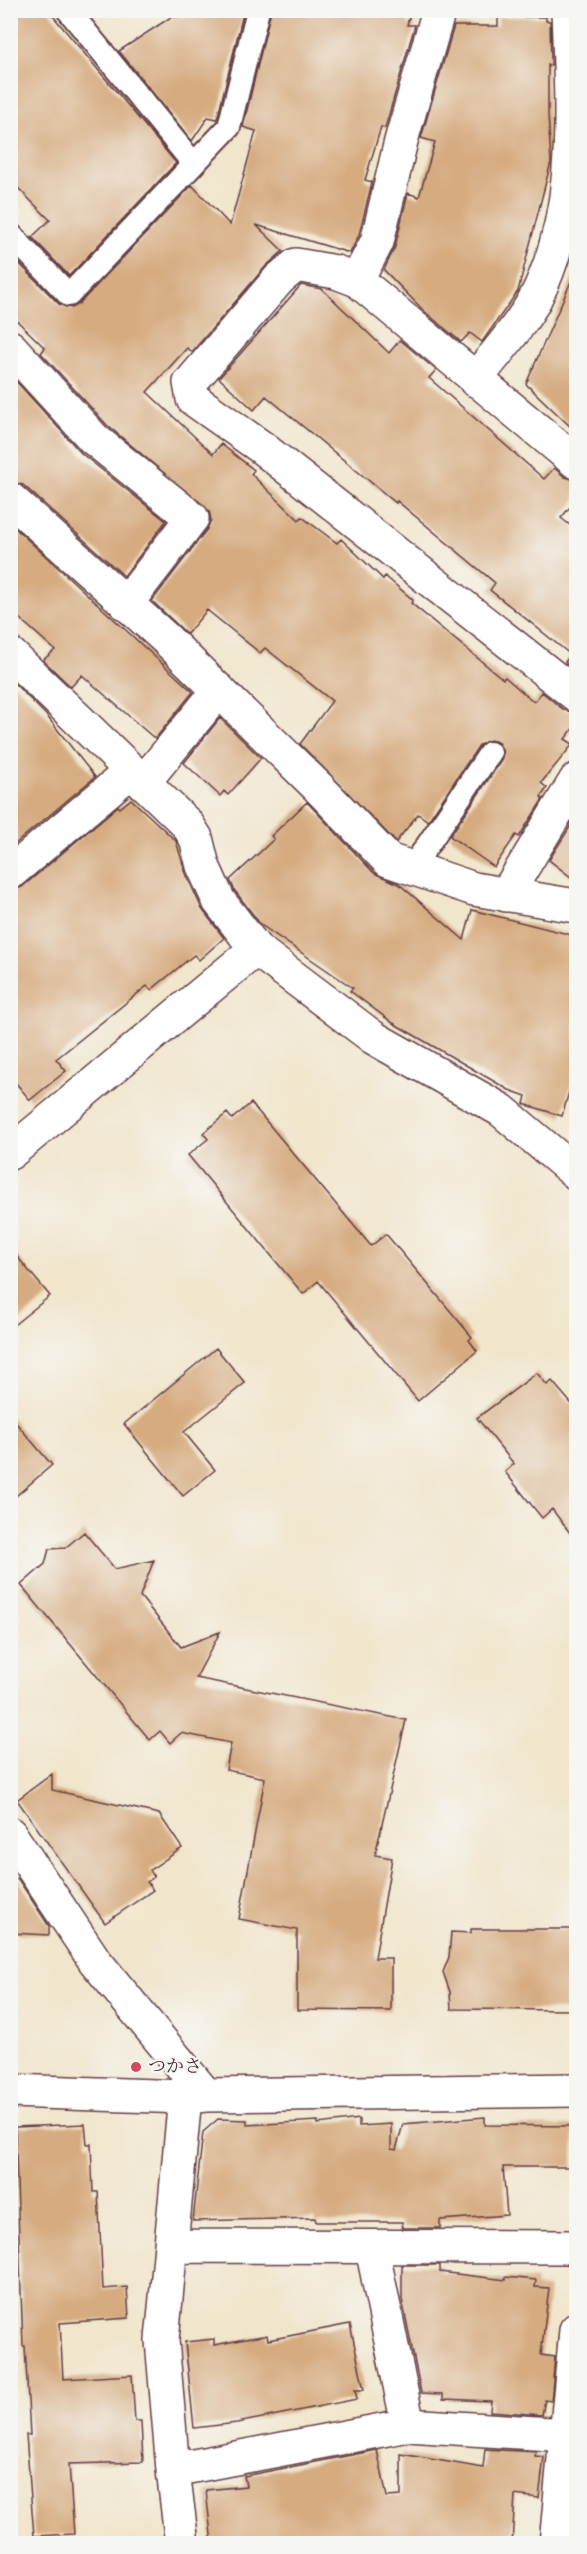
<svg xmlns="http://www.w3.org/2000/svg" width="587" height="2554" viewBox="0 0 587 2554" font-family="Vollkorn,'Noto Serif JP',serif">
<style>
.building{fill:#d6ab80}
.lines{fill:none;stroke-linecap:round;stroke-linejoin:round}
.lane-casing{stroke:#633d43;stroke-width:26}
.street-casing{stroke:#633d43;stroke-width:36}
.lane{stroke:#fff;stroke-width:22}
.street{stroke:#fff;stroke-width:33}
.poi-dot{fill:#d1495b;stroke:#f6f6f2;stroke-width:2}
.labels{text-anchor:middle;dominant-baseline:central;stroke-width:5;stroke-linejoin:round;paint-order:stroke}
.poi-label{font-size:18px;fill:#4a1f2b;stroke:#f6f6f2;text-anchor:start}
</style>
<rect width="100%" height="100%" fill="#f6f6f2"/>
<filter id="ink" filterUnits="userSpaceOnUse"><feTurbulence type="fractalNoise" baseFrequency=".0167" numOctaves="2"/><feDisplacementMap in="SourceGraphic" scale="12" xChannelSelector="R" yChannelSelector="G"/><feConvolveMatrix kernelMatrix="1 2 1 2 8 2 1 2 1" color-interpolation-filters="sRGB"/></filter>
<filter id="wash" filterUnits="userSpaceOnUse"><feTurbulence type="fractalNoise" baseFrequency=".008" numOctaves="4" result="noise"/><feDisplacementMap in="SourceGraphic" scale="24" xChannelSelector="R" yChannelSelector="G"/><feGaussianBlur stdDeviation="1.35" result="paint"/><feColorMatrix in="noise" values="0 0 0 0 0 0 0 0 0 0 0 0 0 0 0 0 0 1.4 0 .05"/><feComposite in="paint" operator="in"/></filter>
<g filter="url(#wash)">
<rect width="100%" height="100%" fill="#f1e5cc"/>
<g id="blocks">
<path class="building" d="M 10,10 L 48,10 L 176,163 L 69,276 L 32,237 L 50,220 L 10,180 Z
M 221,10 L 244,10 L 217,119 L 208,117 L 192,141 L 119,51 L 171,17 L 220,15 Z
M 271,10 L 411,10 L 407,25 L 415,25 L 385,128 L 381,127 L 365,180 L 372,182 L 359,235 L 350,253 L 256,225 L 283,251 L 265,267 L 192,352 L 187,348 L 147,392 L 213,454 L 221,444 L 254,470 L 251,474 L 299,520 L 302,517 L 337,543 L 341,539 L 383,579 L 385,576 L 413,600 L 411,603 L 503,679 L 505,677 L 534,702 L 542,692 L 564,710 L 576,713 L 576,725 L 565,739 L 573,744 L 541,783 L 547,788 L 541,797 L 543,799 L 519,837 L 516,835 L 494,867 L 450,836 L 501,761 L 503,753 L 498,742 L 490,740 L 479,745 L 428,821 L 418,814 L 396,842 L 300,744 L 332,701 L 265,648 L 260,653 L 207,610 L 187,634 L 152,601 L 207,529 L 211,520 L 209,511 L 107,425 L 41,353 L 45,348 L 10,314 L 12,256 L 59,304 L 72,308 L 79,304 L 192,185 L 230,225 L 256,131 L 243,127 Z
M 498,17 L 546,17 L 546,21 L 550,21 L 551,65 L 548,65 L 548,114 L 551,162 L 518,291 L 482,342 L 470,333 L 461,342 L 424,311 L 384,270 L 395,247 L 408,193 L 419,197 L 435,142 L 421,138 L 454,26 L 498,26 Z
M 576,270 L 576,432 L 526,384 Z
M 301,285 L 322,289 L 389,353 L 400,340 L 436,370 L 429,378 L 544,479 L 554,468 L 565,477 L 576,480 L 576,500 L 561,518 L 576,530 L 576,672 L 565,662 L 571,655 L 490,590 L 495,583 L 397,501 L 396,503 L 266,396 L 254,410 L 219,378 Z
M 16,381 L 82,454 L 166,521 L 124,576 L 23,485 L 10,481 L 10,387 Z
M 14,527 L 193,692 L 155,739 L 82,675 L 71,687 L 43,660 L 55,650 L 10,610 L 10,531 Z
M 15,684 L 46,715 L 95,777 L 10,848 L 10,688 Z
M 220,718 L 261,758 L 228,795 L 224,791 L 220,796 L 184,763 Z
M 131,799 L 176,841 L 186,874 L 202,909 L 224,938 L 199,960 L 194,955 L 151,990 L 147,986 L 56,1059 L 66,1071 L 30,1100 L 10,1076 L 10,891 L 22,887 L 118,806 L 120,808 Z
M 307,802 L 374,873 L 399,884 L 464,940 L 472,910 L 576,936 L 576,1068 L 562,1116 L 524,1104 L 526,1096 L 509,1090 L 393,1023 L 350,991 L 353,988 L 261,925 L 235,891 L 230,880 L 274,839 L 271,836 Z
M 573,822 L 576,825 L 576,881 L 549,860 Z
M 251,1103 L 371,1246 L 386,1234 L 472,1337 L 469,1340 L 477,1351 L 418,1401 L 318,1281 L 303,1294 L 188,1155 L 208,1139 L 203,1133 L 227,1113 L 232,1119 Z
M 10,1248 L 50,1296 L 10,1328 Z
M 216,1348 L 245,1383 L 184,1432 L 215,1470 L 183,1496 L 124,1424 Z
M 537,1373 L 547,1385 L 552,1381 L 576,1409 L 576,1541 L 552,1509 L 542,1518 L 505,1472 L 514,1464 L 477,1418 Z
M 10,1416 L 52,1465 L 10,1501 Z
M 84,1532 L 115,1569 L 154,1560 L 140,1596 L 181,1647 L 220,1632 L 196,1678 L 406,1720 L 375,1855 L 392,1858 L 375,1958 L 391,1958 L 391,2011 L 297,2010 L 297,1930 L 239,1919 L 265,1778 L 226,1770 L 231,1743 L 181,1733 L 170,1743 L 160,1731 L 150,1740 L 21,1585 L 45,1564 L 49,1549 L 65,1548 Z
M 52,1774 L 52,1790 L 159,1814 L 182,1848 L 150,1870 L 154,1877 L 147,1882 L 153,1890 L 105,1923 L 17,1800 Z
M 10,1879 L 18,1879 L 49,1926 L 49,1935 L 10,1933 Z
M 471,1929 L 576,1929 L 576,2010 L 451,2009 L 450,1992 L 443,1972 L 449,1957 L 451,1932 L 471,1933 Z
M 485,2117 L 485,2125 L 574,2126 L 573,2167 L 503,2167 L 507,2215 L 440,2220 L 440,2228 L 402,2228 L 402,2222 L 316,2222 L 315,2218 L 193,2221 L 203,2132 L 218,2119 L 247,2120 L 247,2125 L 318,2121 L 318,2124 L 359,2119 L 359,2126 L 391,2124 L 391,2149 L 396,2150 L 403,2124 Z
M 85,2124 L 87,2144 L 91,2144 L 93,2192 L 98,2192 L 103,2289 L 127,2287 L 129,2318 L 60,2323 L 63,2379 L 132,2375 L 135,2421 L 141,2421 L 143,2462 L 69,2464 L 74,2534 L 34,2536 L 26,2435 L 30,2435 L 25,2346 L 23,2346 L 15,2127 Z
M 402,2265 L 440,2265 L 440,2272 L 506,2280 L 506,2277 L 536,2280 L 535,2287 L 549,2288 L 541,2355 L 555,2357 L 551,2401 L 545,2400 L 542,2415 L 490,2411 L 491,2401 L 443,2399 L 443,2394 L 421,2393 L 402,2299 Z
M 350,2324 L 364,2390 L 355,2390 L 357,2399 L 237,2423 L 194,2428 L 185,2342 L 214,2339 L 214,2345 L 267,2335 L 268,2340 Z
M 485,2449 L 536,2452 L 535,2456 L 544,2457 L 539,2498 L 515,2495 L 512,2544 L 212,2544 L 206,2490 L 246,2486 L 244,2476 L 377,2450 L 387,2497 L 401,2496 L 401,2454 L 483,2468 Z"/>
</g>
</g>
<g filter="url(#ink)">
<use href="#blocks" fill-opacity="0" stroke="#633d43" stroke-width="1.5"/>
<g class="lines">
<g class="lane-casing">
<path id="lane" d="M 68,10 L 193,163
M 10,234 L 69,295 L 229,127 L 258,10
M 412,868 L 490,753"/>
</g>
<g class="street-casing">
<path id="street" d="M 357,280 L 377,242 L 401,141 L 439,10
M 10,347 L 94,439 L 192,518 L 126,604
M 475,380 C 495,354 520,327 535,299 C 581,209 571,107 568,10
M 576,462 L 357,280 L 336,272 L 296,265 L 279,279 L 190,383 L 193,399 L 261,447 L 576,695
M 10,499 L 165,638 L 318,787 L 388,860 L 474,889 L 576,906
M 10,654 L 187,824 L 196,838 L 203,866 L 219,901 L 256,949 L 374,1038 L 501,1110 L 576,1173
M 143,783 L 219,690
M 10,873 L 130,772
M 506,895 L 576,780
M 10,1153 L 256,949
M 10,1834 L 95,1961 L 206,2095
M 10,2091 L 185,2097 L 206,2095 L 576,2090
M 172,2246 L 576,2247
M 372,2248 L 408,2425
M 173,2470 L 408,2425 L 567,2435
M 182,2544 L 173,2470 L 162,2340 L 185,2097
M 556,2544 L 576,2330"/>
</g>
<use href="#lane" class="lane"/>
<use href="#street" class="street"/>
</g>
</g>
<circle class="poi-dot" cx="136" cy="2067" r="6"/>
<g class="labels">
<g class="poi-label">
<text x="148" y="2067">つかさ</text>
</g>
</g>
<rect width="587" height="2554" fill="none" stroke="#f6f6f2" stroke-width="36"/>
</svg>
